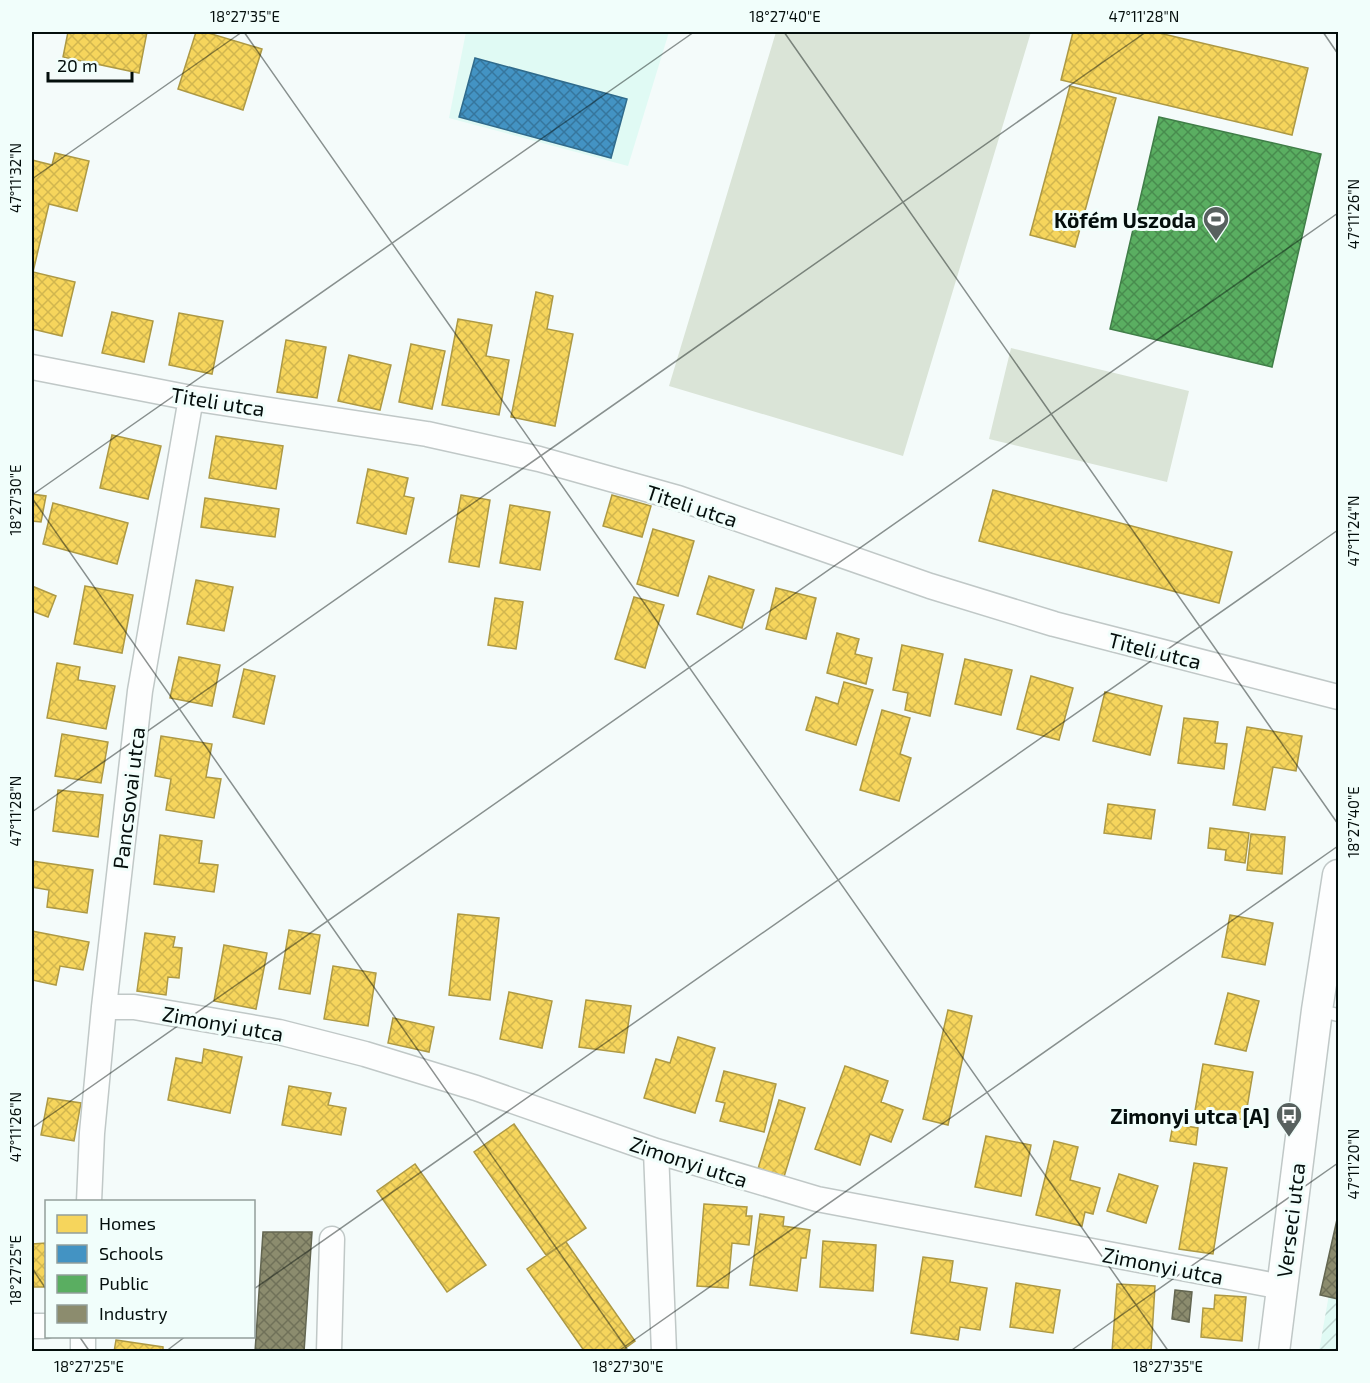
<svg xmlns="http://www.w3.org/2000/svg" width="1370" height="1383" viewBox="0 0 1370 1383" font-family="'Exo 2',sans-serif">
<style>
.built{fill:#e0faf4}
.industrial{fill:url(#industrial-furrows)}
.pitch{fill:#dae4d7}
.homes{fill:url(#homes-cross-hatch);stroke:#ad9944;stroke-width:1.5}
.schools{fill:url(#schools-cross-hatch);stroke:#306b8c;stroke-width:1.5}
.public{fill:url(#public-cross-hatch);stroke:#407e48;stroke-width:1.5}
.industry{fill:url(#industry-cross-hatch);stroke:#636651;stroke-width:1.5}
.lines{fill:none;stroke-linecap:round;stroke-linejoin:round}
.service-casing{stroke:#c0c8c7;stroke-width:15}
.minor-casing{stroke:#c0c8c7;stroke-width:27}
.tertiary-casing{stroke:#c0c8c7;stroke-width:33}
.service{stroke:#fdfefe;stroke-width:12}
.minor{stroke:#fdfefe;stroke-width:24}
.tertiary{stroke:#fdfefe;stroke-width:30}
.ticks{fill:none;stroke:#040e0c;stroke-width:1.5;stroke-opacity:0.45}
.labels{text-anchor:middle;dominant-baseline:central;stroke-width:6;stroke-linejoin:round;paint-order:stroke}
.poi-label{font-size:21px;font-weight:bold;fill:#040e0c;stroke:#f1fefb;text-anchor:end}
.street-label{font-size:21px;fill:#040e0c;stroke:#f1fefb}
.neatline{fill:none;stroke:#040e0c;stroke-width:2}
.ticks-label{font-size:15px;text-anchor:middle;fill:#040e0c}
</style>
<defs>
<pattern id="industrial-furrows" width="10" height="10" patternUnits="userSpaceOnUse" patternTransform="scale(1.5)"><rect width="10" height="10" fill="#e0faf4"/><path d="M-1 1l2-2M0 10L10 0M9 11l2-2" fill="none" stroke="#bfd5d0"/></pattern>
<pattern id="homes-cross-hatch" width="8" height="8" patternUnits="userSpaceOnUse" patternTransform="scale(1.5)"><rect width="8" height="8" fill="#f6d55c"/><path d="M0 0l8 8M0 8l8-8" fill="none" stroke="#d1b64f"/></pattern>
<pattern id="schools-cross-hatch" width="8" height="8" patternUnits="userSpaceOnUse" patternTransform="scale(1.5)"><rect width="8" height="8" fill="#4393c3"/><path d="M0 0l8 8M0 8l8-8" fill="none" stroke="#36769d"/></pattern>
<pattern id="public-cross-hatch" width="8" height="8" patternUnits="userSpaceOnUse" patternTransform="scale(1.5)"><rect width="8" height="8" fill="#5aae61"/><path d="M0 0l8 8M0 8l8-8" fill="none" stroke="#488c4e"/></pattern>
<pattern id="industry-cross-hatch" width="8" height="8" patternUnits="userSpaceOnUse" patternTransform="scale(1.5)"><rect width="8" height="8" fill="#8c8c6e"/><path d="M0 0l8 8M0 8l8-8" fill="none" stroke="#707159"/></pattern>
</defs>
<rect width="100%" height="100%" fill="#f4fbfa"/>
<path class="built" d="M 466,32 L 669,32 L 628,166 L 449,118 Z"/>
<path class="industrial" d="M 1338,1243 L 1338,1351 L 1319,1351 Z"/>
<path class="pitch" d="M 776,32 L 1031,32 L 903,456 L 669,386 Z
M 1011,348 L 1189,391 L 1167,482 L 989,439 Z"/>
<path class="homes" d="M 68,32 L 147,32 L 139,73 L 63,57 Z
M 196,32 L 205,32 L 262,49 L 243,110 L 178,89 Z
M 1073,32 L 1155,32 L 1308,68 L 1292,135 L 1061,80 Z
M 1070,86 L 1116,98 L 1075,247 L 1030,235 Z
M 55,153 L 89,161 L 77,211 L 49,204 L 33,272 L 75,282 L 62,336 L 32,329 L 32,160 L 52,165 Z
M 536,292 L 553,296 L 547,329 L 573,334 L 555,426 L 511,417 Z
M 112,312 L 153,321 L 144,362 L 102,353 Z
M 179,313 L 223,321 L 212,374 L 169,365 Z
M 458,319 L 492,325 L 486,356 L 509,360 L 499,415 L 442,405 Z
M 286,340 L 326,347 L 317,398 L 277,392 Z
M 411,344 L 445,351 L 432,409 L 399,402 Z
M 349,355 L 391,365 L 380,410 L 338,401 Z
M 112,435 L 161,446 L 148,499 L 100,488 Z
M 216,436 L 283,446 L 276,489 L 209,478 Z
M 368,469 L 408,478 L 404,496 L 414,498 L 406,534 L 357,523 Z
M 993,490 L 1232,552 L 1219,603 L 979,541 Z
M 32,494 L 46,496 L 41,522 L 32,521 Z
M 461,495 L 490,500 L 479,567 L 449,562 Z
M 612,495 L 651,506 L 642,537 L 603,526 Z
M 205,498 L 279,509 L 275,537 L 201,527 Z
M 53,503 L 128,523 L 117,564 L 43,544 Z
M 510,505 L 550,512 L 540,570 L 500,563 Z
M 653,529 L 694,541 L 678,596 L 637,584 Z
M 709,576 L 754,590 L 742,628 L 697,614 Z
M 196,580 L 233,587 L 224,631 L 187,624 Z
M 32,586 L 56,596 L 48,617 L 32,611 Z
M 85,586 L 133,595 L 122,653 L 74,644 Z
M 776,588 L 816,598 L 806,639 L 766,629 Z
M 634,597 L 664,605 L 645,668 L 615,659 Z
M 495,598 L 523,602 L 516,649 L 488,645 Z
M 837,633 L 859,639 L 855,654 L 872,658 L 866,684 L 827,673 Z
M 902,645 L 943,654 L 930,716 L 905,710 L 908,693 L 893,690 Z
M 179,657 L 220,665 L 212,706 L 170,698 Z
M 965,659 L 1012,670 L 1001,715 L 955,704 Z
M 57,663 L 80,667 L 78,680 L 115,686 L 106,729 L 47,718 Z
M 244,669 L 275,676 L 264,724 L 233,717 Z
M 1031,676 L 1073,688 L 1059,740 L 1017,729 Z
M 844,682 L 873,690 L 856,745 L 806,730 L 816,697 L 838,704 Z
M 1105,692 L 1162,706 L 1150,755 L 1093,741 Z
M 882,710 L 910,718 L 900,754 L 911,758 L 899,801 L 860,790 Z
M 1184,718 L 1218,722 L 1215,743 L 1227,744 L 1224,769 L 1178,763 Z
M 1247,727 L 1302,736 L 1296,771 L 1273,767 L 1265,810 L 1233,805 Z
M 62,734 L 108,742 L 101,783 L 55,776 Z
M 161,736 L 212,744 L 206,777 L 221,779 L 214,818 L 166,810 L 171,779 L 155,776 Z
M 58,790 L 103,795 L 98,837 L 53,831 Z
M 1108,804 L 1155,810 L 1151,839 L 1104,833 Z
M 1210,828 L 1249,833 L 1245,863 L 1225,860 L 1226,850 L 1208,848 Z
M 1251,834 L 1285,837 L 1282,874 L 1247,870 Z
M 160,835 L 202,841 L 199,863 L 218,865 L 214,892 L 154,884 Z
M 32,861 L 93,870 L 87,913 L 47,907 L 49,890 L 32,887 Z
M 458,914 L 499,918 L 490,1000 L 449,995 Z
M 1230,915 L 1273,923 L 1265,965 L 1222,957 Z
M 289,930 L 320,935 L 310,994 L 279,989 Z
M 32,931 L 89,942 L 83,970 L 60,966 L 56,985 L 32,980 Z
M 145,933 L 175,937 L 173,947 L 182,948 L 179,978 L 168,977 L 166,995 L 137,991 Z
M 224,945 L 267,953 L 256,1009 L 214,1001 Z
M 333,966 L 376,973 L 368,1026 L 324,1019 Z
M 509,992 L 552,1001 L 542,1048 L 500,1039 Z
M 1228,993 L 1259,1001 L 1246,1051 L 1215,1044 Z
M 586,1000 L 631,1006 L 624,1053 L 579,1047 Z
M 948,1010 L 972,1016 L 948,1125 L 923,1119 Z
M 393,1018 L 434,1027 L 429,1052 L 388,1043 Z
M 678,1037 L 715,1048 L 695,1113 L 644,1098 L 656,1059 L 670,1063 Z
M 204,1049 L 242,1057 L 230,1113 L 168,1100 L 176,1058 L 202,1063 Z
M 1203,1064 L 1253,1072 L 1245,1120 L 1195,1111 Z
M 845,1066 L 888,1081 L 881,1102 L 903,1110 L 891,1142 L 870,1134 L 860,1165 L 815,1149 Z
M 724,1071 L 776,1084 L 764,1132 L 720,1121 L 725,1103 L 716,1101 Z
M 289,1086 L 331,1093 L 328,1105 L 346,1108 L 341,1135 L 282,1125 Z
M 48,1098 L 81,1103 L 74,1141 L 41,1135 Z
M 779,1100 L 805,1108 L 783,1180 L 757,1172 Z
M 514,1124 L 586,1228 L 546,1255 L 474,1152 Z
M 1173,1124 L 1198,1128 L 1196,1145 L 1170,1141 Z
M 986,1136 L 1031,1145 L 1021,1196 L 975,1187 Z
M 1054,1141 L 1078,1147 L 1070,1180 L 1100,1188 L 1093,1214 L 1085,1212 L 1082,1226 L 1036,1215 Z
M 1194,1163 L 1227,1168 L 1213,1254 L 1179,1249 Z
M 415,1164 L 486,1265 L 447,1292 L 377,1191 Z
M 1119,1174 L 1158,1186 L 1146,1223 L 1107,1211 Z
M 704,1204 L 747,1207 L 746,1216 L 752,1216 L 749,1245 L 732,1243 L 728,1288 L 697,1286 Z
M 760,1214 L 784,1217 L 783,1226 L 810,1230 L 806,1258 L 801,1258 L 797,1291 L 750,1285 Z
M 823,1241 L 876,1245 L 873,1291 L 820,1287 Z
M 566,1242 L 635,1341 L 620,1352 L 585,1352 L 527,1269 Z
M 46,1243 L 46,1287 L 32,1287 L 32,1244 Z
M 923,1257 L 953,1261 L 950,1282 L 987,1288 L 980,1330 L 960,1327 L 958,1340 L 911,1333 Z
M 1016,1283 L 1060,1290 L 1053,1333 L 1010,1327 Z
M 1117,1284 L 1155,1286 L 1151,1352 L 1112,1352 Z
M 1215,1295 L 1246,1297 L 1242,1341 L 1201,1337 L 1203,1308 L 1214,1309 Z
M 116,1340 L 163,1347 L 163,1352 L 114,1352 Z"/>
<path class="schools" d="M 475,58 L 627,99 L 611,158 L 459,117 Z"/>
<path class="public" d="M 1159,117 L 1321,154 L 1272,367 L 1110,329 Z"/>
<path class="industry" d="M 1338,1215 L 1338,1299 L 1320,1295 Z
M 263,1232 L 312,1232 L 304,1352 L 255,1352 Z
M 1175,1290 L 1192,1292 L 1189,1322 L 1172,1319 Z"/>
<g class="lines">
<g class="service-casing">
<path id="service" d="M 1317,1010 L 1338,1015"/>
</g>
<g class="minor-casing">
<path id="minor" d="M 32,367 L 191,398 L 427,434 L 539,459 L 678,498 L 930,586 L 1054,624 L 1338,697
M 104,1007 L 134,1007 L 279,1032 L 365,1054 L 476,1088 L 656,1151 L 817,1199 L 1282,1287
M 656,1151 L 664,1352
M 89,1202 L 92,1133 L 104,1007 L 140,691 L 191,398
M 32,1326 L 46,1326
M 83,1352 L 83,1336
M 329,1352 L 332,1239"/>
</g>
<g class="tertiary-casing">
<path id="tertiary" d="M 1274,1352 L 1317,1010 L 1338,875"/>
</g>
<use href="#service" class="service"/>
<use href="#minor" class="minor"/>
<use href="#tertiary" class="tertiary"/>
</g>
<path class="ticks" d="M 244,32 L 1169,1352M 784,32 L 1338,824M 1323,32 L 1338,54M 32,179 L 242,32M 32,495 L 694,32M 32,498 L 629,1352M 32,812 L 1146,32M 32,1128 L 1338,213M 32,1268 L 46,1289M 254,1289 L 1338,530M 79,1336 L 90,1352M 165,1352 L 186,1336M 617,1352 L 1338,846M 1069,1352 L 1338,1163"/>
<defs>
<g id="stadium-pin" transform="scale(1.35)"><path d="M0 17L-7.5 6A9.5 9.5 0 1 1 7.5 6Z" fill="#58615f" stroke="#f1fefb"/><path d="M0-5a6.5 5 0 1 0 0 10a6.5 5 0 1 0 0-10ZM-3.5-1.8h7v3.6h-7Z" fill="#fff"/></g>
<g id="bus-pin" transform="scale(1.35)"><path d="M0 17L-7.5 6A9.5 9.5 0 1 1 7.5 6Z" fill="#58615f" stroke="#f1fefb"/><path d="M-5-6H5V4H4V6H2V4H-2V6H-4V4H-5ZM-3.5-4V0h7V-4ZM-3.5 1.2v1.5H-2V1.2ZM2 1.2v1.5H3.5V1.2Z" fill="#fff"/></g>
</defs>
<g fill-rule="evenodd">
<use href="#stadium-pin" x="1216" y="219"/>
<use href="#bus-pin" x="1289" y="1115"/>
</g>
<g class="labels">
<g class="poi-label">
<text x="1196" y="219">Köfém Uszoda</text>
<text x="1270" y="1115">Zimonyi utca [A]</text>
</g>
<g class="street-label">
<text transform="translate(218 401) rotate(9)">Titeli utca</text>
<text transform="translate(692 505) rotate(18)">Titeli utca</text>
<text transform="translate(1155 650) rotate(14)">Titeli utca</text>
<text transform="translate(128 798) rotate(-83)">Pancsovai utca</text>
<text transform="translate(223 1023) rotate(10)">Zimonyi utca</text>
<text transform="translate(689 1161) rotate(18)">Zimonyi utca</text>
<text transform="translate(1290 1220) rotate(-83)">Verseci utca</text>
<text transform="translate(1163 1265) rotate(11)">Zimonyi utca</text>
</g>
</g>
<rect width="1370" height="1383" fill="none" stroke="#f1fefb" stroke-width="66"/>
<rect x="45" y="1200" width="210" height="138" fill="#f1fefb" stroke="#929e9b" stroke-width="1.5"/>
<rect x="57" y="1215" width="30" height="18" fill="#f6d55c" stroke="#929e9b" stroke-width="1.5"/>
<text x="99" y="1230" font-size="18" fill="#040e0c">Homes</text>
<rect x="57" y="1245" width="30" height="18" fill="#4393c3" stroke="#929e9b" stroke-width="1.5"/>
<text x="99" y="1260" font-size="18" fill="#040e0c">Schools</text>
<rect x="57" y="1275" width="30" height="18" fill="#5aae61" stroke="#929e9b" stroke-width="1.5"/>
<text x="99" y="1290" font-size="18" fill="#040e0c">Public</text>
<rect x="57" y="1305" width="30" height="18" fill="#8c8c6e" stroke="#929e9b" stroke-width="1.5"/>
<text x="99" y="1320" font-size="18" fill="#040e0c">Industry</text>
<path d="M48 72v9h84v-9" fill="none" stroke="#040e0c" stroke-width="3"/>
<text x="57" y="72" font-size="18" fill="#040e0c" stroke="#f1fefb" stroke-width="4.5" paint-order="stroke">20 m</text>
<rect x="33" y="33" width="1304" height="1317" class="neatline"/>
<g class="ticks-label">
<text x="245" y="22">18°27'35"E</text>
<text x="785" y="22">18°27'40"E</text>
<text x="1144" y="22">47°11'28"N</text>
<text transform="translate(16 178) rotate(-90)" y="5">47°11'32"N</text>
<text transform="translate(1354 214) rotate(-90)" y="5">47°11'26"N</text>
<text transform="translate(16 500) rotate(-90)" y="5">18°27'30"E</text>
<text transform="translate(1354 531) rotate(-90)" y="5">47°11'24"N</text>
<text transform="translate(16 811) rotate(-90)" y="5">47°11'28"N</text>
<text transform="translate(1354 822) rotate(-90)" y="5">18°27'40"E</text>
<text transform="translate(16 1127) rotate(-90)" y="5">47°11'26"N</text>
<text transform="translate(1354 1164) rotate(-90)" y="5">47°11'20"N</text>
<text transform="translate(16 1270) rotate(-90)" y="5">18°27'25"E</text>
<text x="89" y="1372">18°27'25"E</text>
<text x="628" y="1372">18°27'30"E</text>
<text x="1168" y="1372">18°27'35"E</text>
</g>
</svg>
